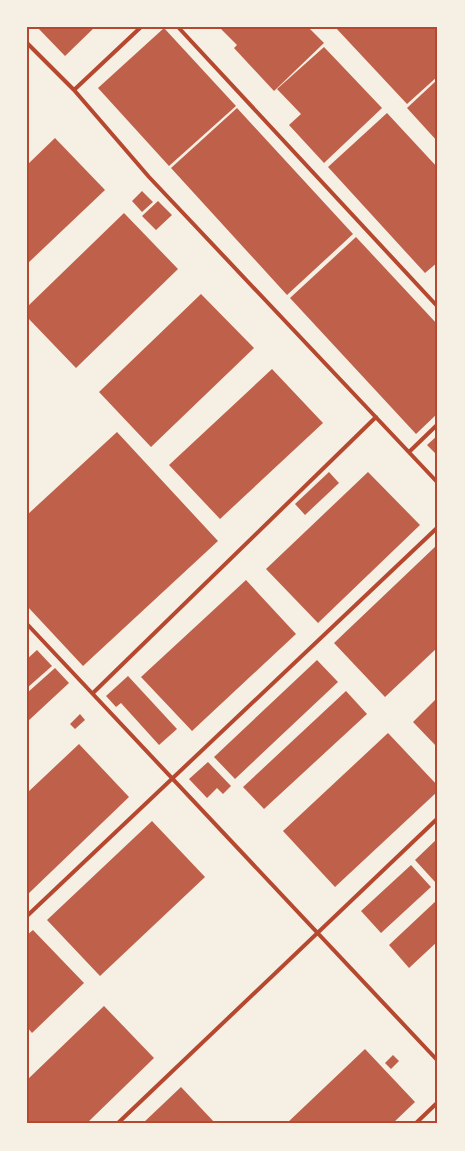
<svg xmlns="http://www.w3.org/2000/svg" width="465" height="1151" viewBox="0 0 465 1151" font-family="Overpass,sans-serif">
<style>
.building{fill:#bf614a}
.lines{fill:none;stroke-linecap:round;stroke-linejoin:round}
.service{stroke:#b5482f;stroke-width:4}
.neatline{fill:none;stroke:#b5482f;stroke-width:2}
</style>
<rect width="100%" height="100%" fill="#f6efe4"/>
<path class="building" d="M 37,27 L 95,27 L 65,56 Z
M 219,27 L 308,27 L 324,43 L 274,91 L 234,48 L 237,45 Z
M 335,27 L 438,27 L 438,76 L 407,104 Z
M 164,28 L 236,106 L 169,166 L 98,88 Z
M 324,47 L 382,108 L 324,163 L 289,125 L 301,114 L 277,89 Z
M 438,79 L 438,142 L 407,108 Z
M 237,108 L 353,234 L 287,295 L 171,168 Z
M 387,113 L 438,168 L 438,262 L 425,273 L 328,167 Z
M 55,138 L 105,190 L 27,264 L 27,165 Z
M 142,191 L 153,202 L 142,212 L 132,201 Z
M 158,201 L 172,215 L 156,230 L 142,216 Z
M 124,213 L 178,269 L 76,368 L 27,317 L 27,307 Z
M 356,237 L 438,325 L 438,413 L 416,434 L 290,298 Z
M 201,294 L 254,348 L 151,447 L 99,392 Z
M 272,369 L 323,423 L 220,519 L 169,465 Z
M 117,432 L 218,541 L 83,666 L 27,606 L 27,515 Z
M 438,435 L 438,456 L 427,445 Z
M 329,472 L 339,483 L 305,515 L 295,504 Z
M 368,472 L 420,525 L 318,623 L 266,569 Z
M 437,545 L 438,647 L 385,697 L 334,643 Z
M 246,580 L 296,634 L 192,731 L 141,677 Z
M 37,650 L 52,666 L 27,688 L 27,659 Z
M 317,660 L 338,682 L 235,779 L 214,757 Z
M 55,668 L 69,683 L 27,722 L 27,693 Z
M 128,676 L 177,729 L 159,745 L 121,703 L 116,707 L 106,696 Z
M 346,691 L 367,714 L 264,809 L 243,787 Z
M 438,697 L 438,748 L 413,722 Z
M 80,714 L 85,720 L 75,729 L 70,724 Z
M 388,733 L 438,786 L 438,791 L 335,887 L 283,831 Z
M 79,744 L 129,797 L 27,895 L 27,793 Z
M 208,762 L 231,786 L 223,794 L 217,788 L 207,798 L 189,779 Z
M 152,821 L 205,877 L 100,976 L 47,920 Z
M 438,838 L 438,881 L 436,883 L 415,860 Z
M 411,865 L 431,887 L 381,933 L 361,911 Z
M 438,899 L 438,941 L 409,968 L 389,945 Z
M 33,930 L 84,983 L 32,1033 L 27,1027 L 27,935 Z
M 104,1006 L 154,1058 L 86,1124 L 27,1124 L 27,1080 Z
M 365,1049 L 415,1102 L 392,1124 L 286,1124 Z
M 393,1055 L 399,1061 L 391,1069 L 385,1063 Z
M 181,1087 L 216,1124 L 142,1124 Z"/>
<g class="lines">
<path class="service" d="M 178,27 L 438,307
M 27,43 L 74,90 L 149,177 L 438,483
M 74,90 L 141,27
M 409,452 L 438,424
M 27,624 L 438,1061
M 93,693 L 376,417
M 27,916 L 438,527
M 117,1124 L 438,818
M 415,1124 L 438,1102"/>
</g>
<rect width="465" height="1151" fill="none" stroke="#f6efe4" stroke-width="57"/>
<rect x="28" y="28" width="408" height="1094" class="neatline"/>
</svg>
